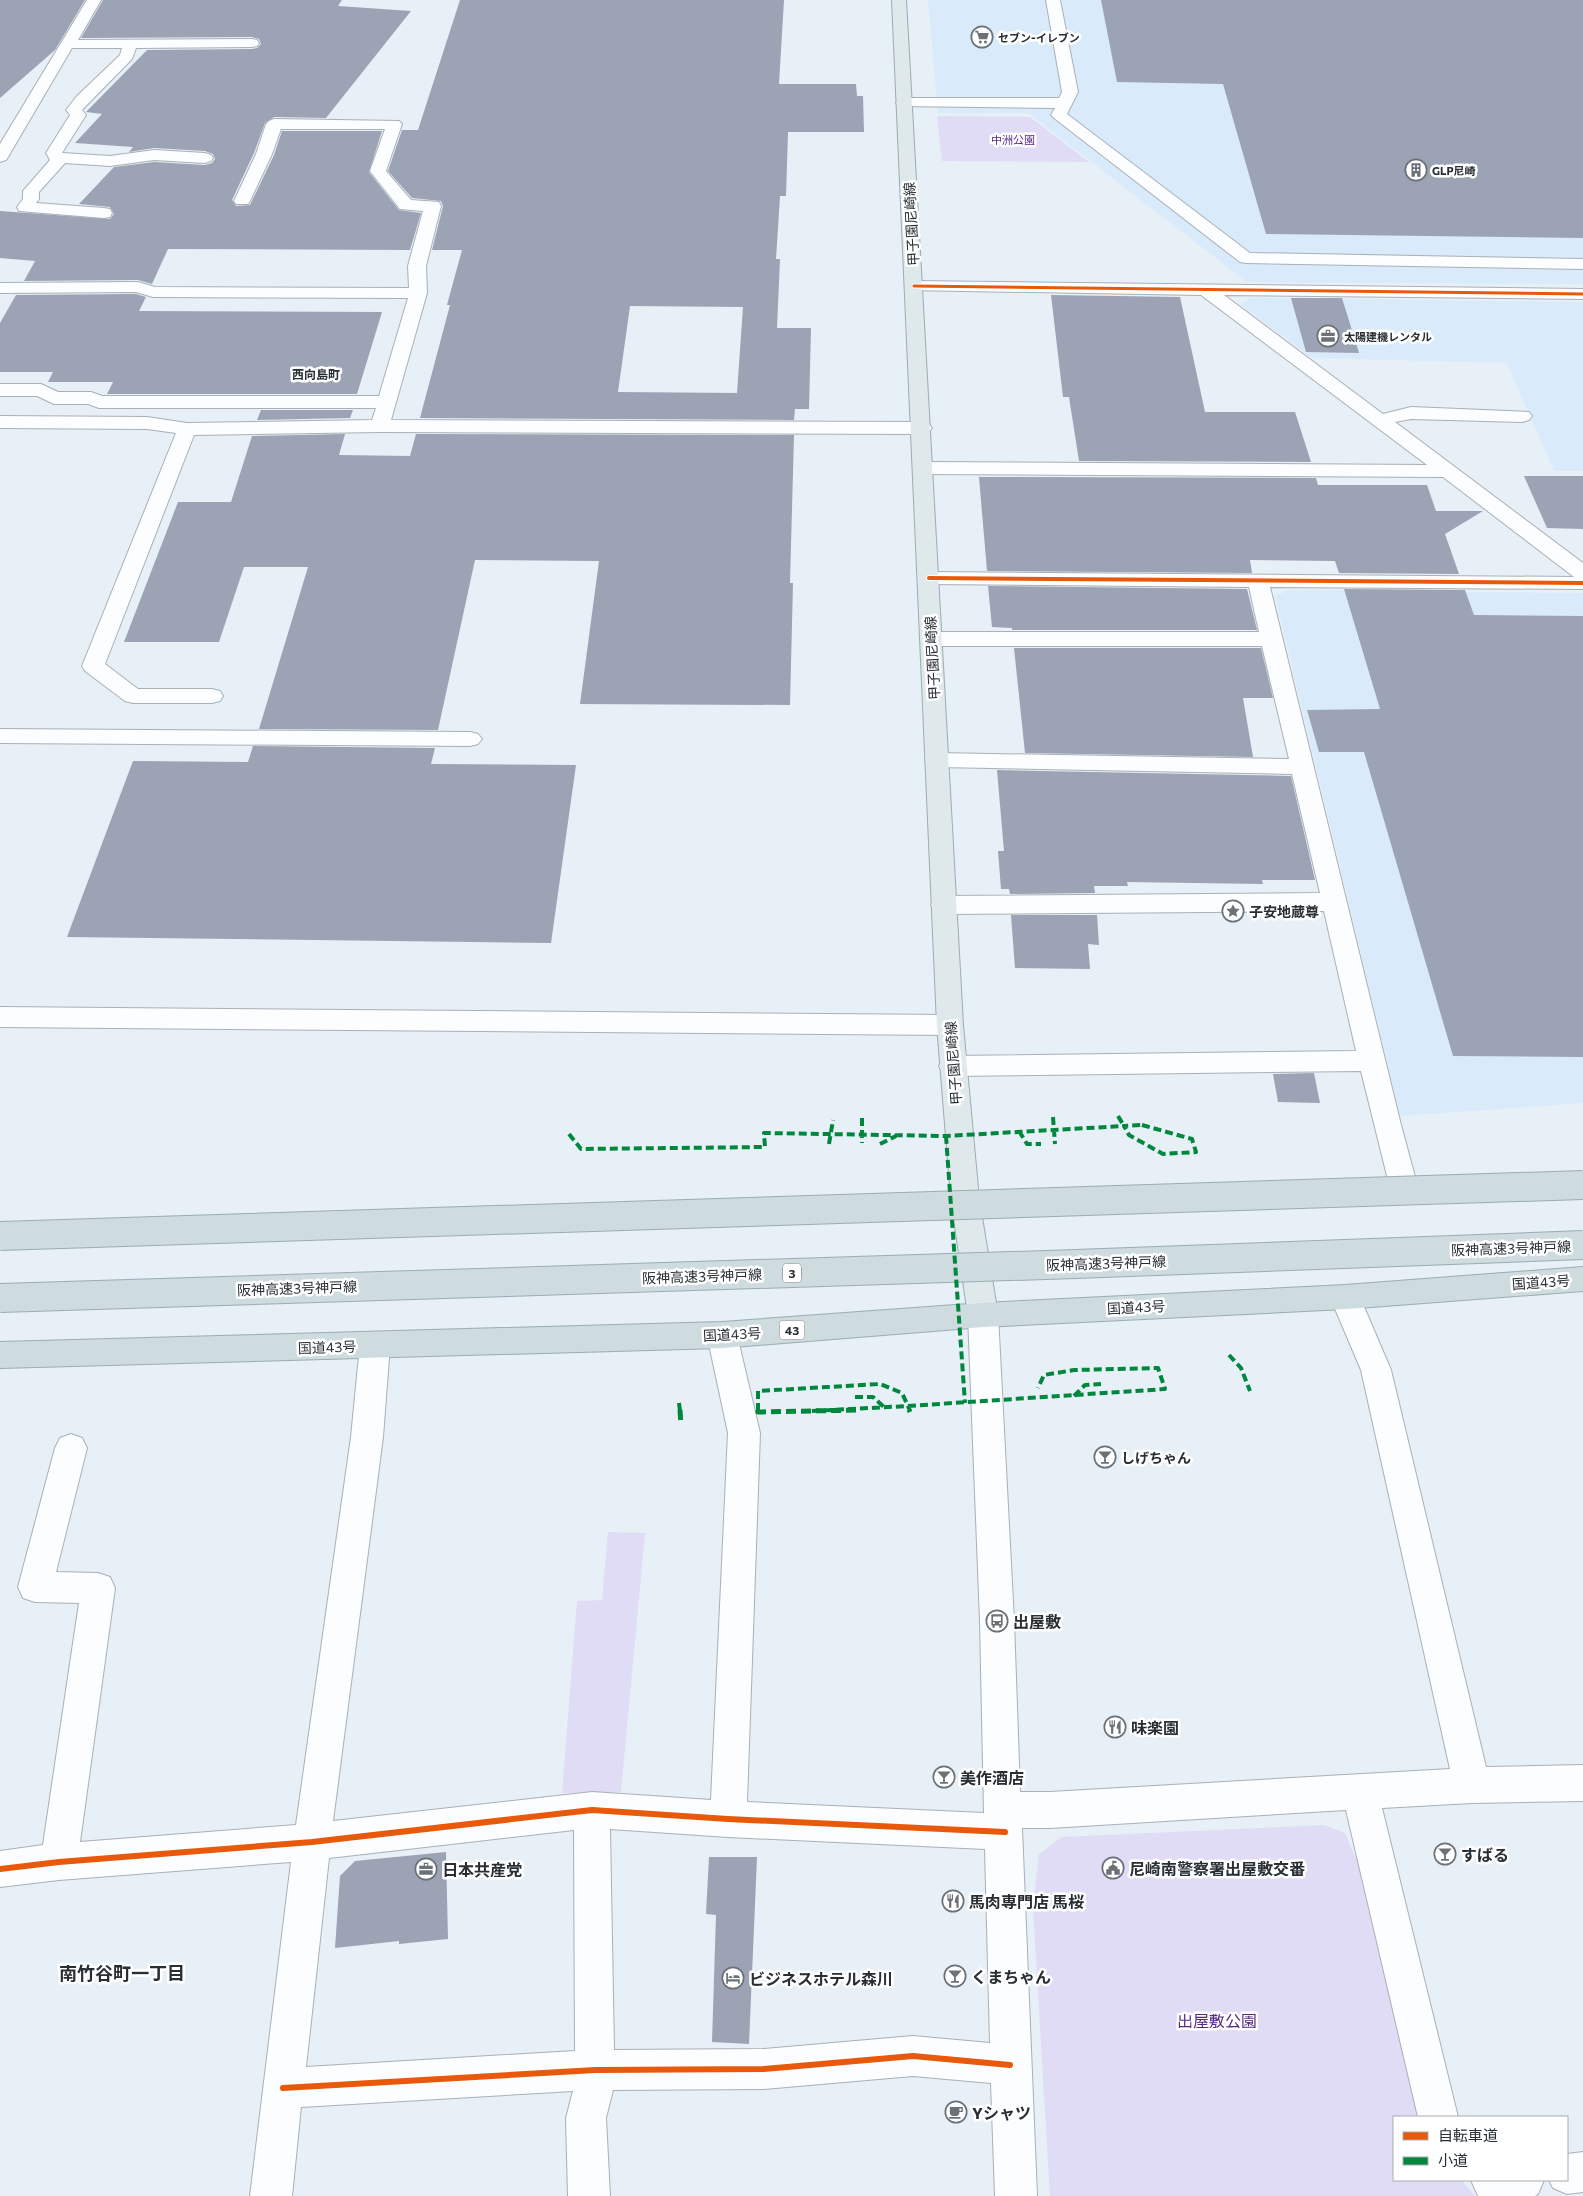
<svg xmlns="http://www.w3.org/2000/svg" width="1583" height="2196" viewBox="0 0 1583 2196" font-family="Commissioner,'Noto Sans JP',sans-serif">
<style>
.built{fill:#d9ebfa}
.green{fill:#e0dcf6}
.building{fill:#9ca3b4;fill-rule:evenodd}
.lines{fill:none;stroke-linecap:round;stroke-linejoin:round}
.minor-casing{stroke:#a9b0b7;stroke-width:2}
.major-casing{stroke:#9bacb3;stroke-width:2}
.highway-casing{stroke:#9bacb3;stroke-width:2}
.minor{fill:#fbfdfe;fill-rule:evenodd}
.major{fill:#dfe9ec;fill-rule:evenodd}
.highway{fill:#cedbdf;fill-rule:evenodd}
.highway-bridge-casing{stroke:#9bacb3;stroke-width:30;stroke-linecap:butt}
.highway-bridge{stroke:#cedbdf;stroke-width:28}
.quiet-far1{stroke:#00873e;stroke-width:4;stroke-dasharray:8 4;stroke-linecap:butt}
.quiet{stroke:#00873e;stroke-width:5;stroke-dasharray:10 5;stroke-linecap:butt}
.cycleway-far2-casing{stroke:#fff;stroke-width:5}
.cycleway-far1-casing{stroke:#fff;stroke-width:6}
.cycleway-casing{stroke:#fff;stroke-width:9}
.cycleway-far2{stroke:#e8590c;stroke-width:3}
.cycleway-far1{stroke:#e8590c;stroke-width:4}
.cycleway{stroke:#e8590c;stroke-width:6}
.labels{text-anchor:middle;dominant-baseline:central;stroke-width:5;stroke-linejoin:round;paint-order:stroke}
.far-poi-label{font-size:11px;font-weight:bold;fill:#272e34;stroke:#fff;text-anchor:start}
.far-park-label{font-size:11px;fill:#562a84;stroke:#fff}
.far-neighbourhood-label{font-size:12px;font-weight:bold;fill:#272e34;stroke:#fff}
.shield{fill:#fff;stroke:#686d71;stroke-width:1}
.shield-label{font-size:12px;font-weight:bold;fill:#272e34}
.street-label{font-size:14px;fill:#272e34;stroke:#fff}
.poi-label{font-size:14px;font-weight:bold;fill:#272e34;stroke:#fff;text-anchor:start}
.near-poi-label{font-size:16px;font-weight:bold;fill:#272e34;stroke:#fff;text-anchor:start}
.near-park-label{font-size:16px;fill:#562a84;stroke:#fff}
.near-neighbourhood-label{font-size:18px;font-weight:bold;fill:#272e34;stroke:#fff}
</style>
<rect width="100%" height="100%" fill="#e7eff7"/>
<path class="built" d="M 928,0 L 1583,0 L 1583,284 L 1247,282 L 1028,113 L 938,113 Z
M 1250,298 L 1583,302 L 1583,471 L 1554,471 L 1507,363 L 1312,358 L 1240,304 Z
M 1289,590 L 1583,593 L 1583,1103 L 1400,1116 L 1275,596 Z"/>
<path class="green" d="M 937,116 L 1030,117 L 1089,162 L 942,161 Z
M 608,1532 L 645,1533 L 621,1792 L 562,1793 L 577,1601 L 602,1600 Z
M 1324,1825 L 1345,1833 L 1363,1875 L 1421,2117 L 1394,2117 L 1394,2180 L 1461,2180 L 1475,2196 L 1050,2196 L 1033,1908 L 1039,1854 L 1062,1837 Z"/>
<path class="building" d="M 0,0 L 85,0 L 55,50 L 0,98 Z
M 103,0 L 342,0 L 338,6 L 411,11 L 326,118 L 274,117 L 265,123 L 254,153 L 232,200 L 236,206 L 250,205 L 274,155 L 282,131 L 382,131 L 369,172 L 399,210 L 421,213 L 410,250 L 168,249 L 152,284 L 138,280 L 24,281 L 35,261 L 0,258 L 0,211 L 110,219 L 114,214 L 110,207 L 79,204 L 114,167 L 154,162 L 205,165 L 212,163 L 215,159 L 213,154 L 205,151 L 154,148 L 129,152 L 133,147 L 75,143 L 102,114 L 86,112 L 147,50 L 252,49 L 257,48 L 261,44 L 259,39 L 252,37 L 81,38 Z
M 460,0 L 784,0 L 779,84 L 856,84 L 857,96 L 863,96 L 864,132 L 788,132 L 786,196 L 780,196 L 776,259 L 780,259 L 777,328 L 811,328 L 809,409 L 795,409 L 794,420 L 420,418 L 450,305 L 447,305 L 462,250 L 432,250 L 443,206 L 441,201 L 412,198 L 388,171 L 402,130 L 418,130 ZM 630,306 L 743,307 L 737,393 L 618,392 Z
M 1101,0 L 1583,0 L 1583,238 L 1266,234 L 1223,84 L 1117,82 Z
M 136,294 L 146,297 L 139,311 L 382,312 L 357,394 L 107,394 L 113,382 L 48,382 L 53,372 L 0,372 L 0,323 L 16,295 Z
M 1051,295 L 1180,297 L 1205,412 L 1295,412 L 1311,462 L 1079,461 L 1069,397 L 1063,397 Z
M 1291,298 L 1342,298 L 1359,353 L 1306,352 Z
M 261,410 L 353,410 L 350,418 L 257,420 Z
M 345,434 L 339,455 L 410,456 L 416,434 L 794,435 L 790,583 L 793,583 L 790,705 L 580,704 L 599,561 L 475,560 L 438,730 L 259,729 L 308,567 L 244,567 L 219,642 L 124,642 L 178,502 L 231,502 L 252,436 Z
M 1524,476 L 1583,476 L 1583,529 L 1547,528 Z
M 979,477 L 1316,478 L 1318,485 L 1427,485 L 1436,511 L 1483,511 L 1445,534 L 1459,574 L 1339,573 L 1335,561 L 1250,560 L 1252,573 L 987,571 Z
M 988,586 L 1247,589 L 1257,630 L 1012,630 L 1012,628 L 992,627 Z
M 1344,589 L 1465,590 L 1474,615 L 1583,616 L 1583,1057 L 1453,1056 L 1364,752 L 1319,752 L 1307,710 L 1380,709 Z
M 1014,648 L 1261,648 L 1273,698 L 1243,698 L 1253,757 L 1025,753 Z
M 253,746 L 435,748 L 431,764 L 576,765 L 551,943 L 67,937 L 133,761 L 248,762 Z
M 997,770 L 1291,776 L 1315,880 L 1262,880 L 1263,884 L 1127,882 L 1128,886 L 1094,886 L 1095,893 L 1010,894 L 1009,889 L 1001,889 L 998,851 L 1004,851 Z
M 1011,915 L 1097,915 L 1099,945 L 1088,944 L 1090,969 L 1015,968 Z
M 1314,1073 L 1320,1103 L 1278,1102 L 1273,1074 Z
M 446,1852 L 448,1939 L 399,1944 L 399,1941 L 335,1948 L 340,1876 L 355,1861 Z
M 709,1857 L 757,1857 L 749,2044 L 712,2042 L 716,1915 L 706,1914 Z"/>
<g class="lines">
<g class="minor-casing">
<path id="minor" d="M 87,0 L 101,0 L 78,40 L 252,39 L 257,40 L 259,43 L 257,46 L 252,47 L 136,48 L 132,59 L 82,110 L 86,115 L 62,153 L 110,156 L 154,150 L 205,153 L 211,155 L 213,158 L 211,161 L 205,163 L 154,160 L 110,166 L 65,163 L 39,192 L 39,199 L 36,203 L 104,208 L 110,209 L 112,213 L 110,217 L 104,218 L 19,211 L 17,207 L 23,199 L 23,191 L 50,160 L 46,153 L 70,115 L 66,110 L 77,96 L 120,55 L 122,48 L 72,48 L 8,157 L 6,160 L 0,162 L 0,144 Z
M 1046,0 L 1060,0 L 1078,92 L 1067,114 L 1250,253 L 1583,259 L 1583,269 L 1246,263 L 1240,262 L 1054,118 L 1051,115 L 1055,108 L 899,106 L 896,103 L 899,100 L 904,98 L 1059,98 L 1062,92 Z
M 274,119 L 399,121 L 402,124 L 386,171 L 411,200 L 439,202 L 441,206 L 426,266 L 427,293 L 391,420 L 922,422 L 929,424 L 932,428 L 929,432 L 922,434 L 380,432 L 194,435 L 105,664 L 138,689 L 212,689 L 220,691 L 223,696 L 220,701 L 212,703 L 133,703 L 125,701 L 85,671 L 82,666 L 176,433 L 147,429 L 0,428 L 0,416 L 147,417 L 187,423 L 372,420 L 376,408 L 99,408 L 88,404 L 54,404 L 37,396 L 0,396 L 0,384 L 41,384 L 58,392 L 91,392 L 102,396 L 379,396 L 408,298 L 153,297 L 136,292 L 0,293 L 0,283 L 138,282 L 155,287 L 409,288 L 408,266 L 423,211 L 400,209 L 370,171 L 385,129 L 281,129 L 272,154 L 250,201 L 248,204 L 236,204 L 234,201 L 256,154 L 266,124 L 269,121 Z
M 914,281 L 1583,289 L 1583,299 L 1224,295 L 1383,414 L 1411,407 L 1529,412 L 1532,416 L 1529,420 L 1522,422 L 1411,419 L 1395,422 L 1583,563 L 1583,589 L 1270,587 L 1401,1125 L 1417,1184 L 1413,1192 L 1403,1195 L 1393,1192 L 1389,1184 L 1361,1071 L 953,1076 L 943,1073 L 939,1066 L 943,1059 L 953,1056 L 1356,1051 L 1324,911 L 944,914 L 935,911 L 931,905 L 935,899 L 944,896 L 1320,893 L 1292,774 L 937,767 L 929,765 L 925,760 L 929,755 L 937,753 L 1289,759 L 1262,646 L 931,646 L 923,644 L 920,639 L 923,634 L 931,632 L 1259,632 L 1249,587 L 929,584 L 922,582 L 918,578 L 922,574 L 929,572 L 1574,577 L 1443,477 L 924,474 L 917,472 L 914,468 L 917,464 L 924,462 L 1427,465 L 1201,295 L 908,290 L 905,286 L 908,282 Z
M 0,729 L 470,732 L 478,734 L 482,739 L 478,744 L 470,746 L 0,743 Z
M 0,1007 L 950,1015 L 959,1018 L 963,1025 L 959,1032 L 950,1035 L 0,1027 Z
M 1345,1285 L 1356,1288 L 1391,1370 L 1486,1767 L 1583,1765 L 1583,1801 L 1472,1803 L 1382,1808 L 1458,2117 L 1418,2117 L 1346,1810 L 1050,1828 L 1022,1828 L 1037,2196 L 995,2196 L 991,2083 L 913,2076 L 764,2089 L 613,2090 L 606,2118 L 610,2196 L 568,2196 L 566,2118 L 573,2091 L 301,2107 L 292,2196 L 250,2196 L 291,1862 L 59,1880 L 0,1887 L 0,1851 L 43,1845 L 79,1603 L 35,1602 L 23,1598 L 18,1587 L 55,1448 L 60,1438 L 71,1434 L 82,1438 L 87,1448 L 56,1572 L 98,1573 L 110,1577 L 115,1588 L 80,1842 L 296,1825 L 351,1437 L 360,1345 L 364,1336 L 375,1332 L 386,1336 L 390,1345 L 383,1437 L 333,1821 L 592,1792 L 711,1800 L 728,1433 L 707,1335 L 711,1326 L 722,1322 L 733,1326 L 737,1335 L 760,1433 L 747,1802 L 984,1813 L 980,1621 L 968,1315 L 972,1306 L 983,1303 L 994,1306 L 998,1315 L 1014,1621 L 1020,1792 L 1050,1792 L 1450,1769 L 1361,1370 L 1330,1297 L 1334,1288 ZM 610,1829 L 728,1837 L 985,1849 L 990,2043 L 913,2036 L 764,2049 L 614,2050 ZM 574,1830 L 575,2051 L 306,2067 L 329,1858 Z
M 1583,2152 L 1583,2192 L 1567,2194 L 1553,2188 L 1549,2180 L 1567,2180 L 1567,2154 Z
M 1471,2180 L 1544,2180 L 1538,2194 L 1535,2196 L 1478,2196 Z"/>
</g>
<g class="major-casing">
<path id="major" d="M 892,0 L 906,0 L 963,1025 L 979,1199 L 998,1315 L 994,1324 L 983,1327 L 972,1324 L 968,1315 L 951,1199 L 937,1025 Z"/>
</g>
<g class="highway-casing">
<path id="highway" d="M 1583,1267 L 1583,1291 L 1345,1309 L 983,1327 L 722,1348 L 0,1368 L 0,1342 L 722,1322 L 983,1303 L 1345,1285 Z"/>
</g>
<use href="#minor" class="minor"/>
<use href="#major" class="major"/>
<use href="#highway" class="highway"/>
<g class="highway-bridge-casing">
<path id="highway-bridge" d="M 0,1236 L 1583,1185
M 0,1298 L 1076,1264 L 1583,1245"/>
</g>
<use href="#highway-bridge" class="highway-bridge"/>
<path class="quiet-far1" d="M 1118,1116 L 1124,1126
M 1053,1117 L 1055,1144
M 862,1118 L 862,1143
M 1142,1125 L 1192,1139 L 1196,1152 L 1163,1154 L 1129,1135 L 1124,1126 Z
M 1019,1131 L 1027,1144 L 1041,1144
M 569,1134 L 581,1149 L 765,1147 L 764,1133 L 946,1136 L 1124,1126
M 946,1136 L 965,1403
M 829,1144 L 833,1120
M 880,1144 L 896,1136
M 1229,1355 L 1241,1368 L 1250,1391
M 1074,1396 L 1085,1385 L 1101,1384
M 855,1397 L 873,1397 L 885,1408
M 679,1403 L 680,1411
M 908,1406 L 910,1411
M 908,1406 L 1165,1389 L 1158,1368 L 1074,1370 L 1044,1375 L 1038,1388
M 758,1411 L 758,1391 L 880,1384 L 902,1393 L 908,1406
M 812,1411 L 908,1406"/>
<path class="quiet" d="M 680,1410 L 681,1425
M 758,1410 L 758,1412 L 861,1410
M 909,1410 L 910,1412"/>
<g class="cycleway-far2-casing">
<path id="cycleway-far2" d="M 914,286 L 1583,294"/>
</g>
<g class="cycleway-far1-casing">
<path id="cycleway-far1" d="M 929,578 L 1583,583"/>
</g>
<g class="cycleway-casing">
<path id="cycleway" d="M 0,1869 L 59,1862 L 312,1842 L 592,1810 L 728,1819 L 1005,1832
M 283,2088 L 595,2070 L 764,2069 L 913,2056 L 1010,2065"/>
</g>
<use href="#cycleway-far2" class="cycleway-far2"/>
<use href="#cycleway-far1" class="cycleway-far1"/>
<use href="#cycleway" class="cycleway"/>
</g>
<defs>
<g id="supermarket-ring" transform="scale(1.125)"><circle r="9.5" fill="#fff" stroke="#6a7278" stroke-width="1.5"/><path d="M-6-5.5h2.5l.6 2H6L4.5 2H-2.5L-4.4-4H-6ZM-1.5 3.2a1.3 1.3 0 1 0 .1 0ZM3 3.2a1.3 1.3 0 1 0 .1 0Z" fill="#6a7278"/></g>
<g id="building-ring" transform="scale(1.125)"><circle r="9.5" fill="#fff" stroke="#6a7278" stroke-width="1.5"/><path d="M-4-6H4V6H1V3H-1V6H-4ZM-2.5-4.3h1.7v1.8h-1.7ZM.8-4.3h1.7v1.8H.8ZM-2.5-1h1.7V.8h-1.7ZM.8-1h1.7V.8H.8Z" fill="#6a7278"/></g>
<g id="office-ring" transform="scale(1.125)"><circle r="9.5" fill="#fff" stroke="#6a7278" stroke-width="1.5"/><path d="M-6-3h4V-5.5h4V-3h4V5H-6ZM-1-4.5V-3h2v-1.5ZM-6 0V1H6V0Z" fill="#6a7278"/></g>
<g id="sight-ring" transform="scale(1.125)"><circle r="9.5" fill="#fff" stroke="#6a7278" stroke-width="1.5"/><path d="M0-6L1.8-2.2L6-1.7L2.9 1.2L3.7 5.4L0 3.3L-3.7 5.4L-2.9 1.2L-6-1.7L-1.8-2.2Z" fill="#6a7278"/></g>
<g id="bar-ring" transform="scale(1.125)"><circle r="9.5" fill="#fff" stroke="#6a7278" stroke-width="1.5"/><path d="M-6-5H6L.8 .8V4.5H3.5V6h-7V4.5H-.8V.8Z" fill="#6a7278"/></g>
<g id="bus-ring" transform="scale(1.125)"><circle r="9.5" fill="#fff" stroke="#6a7278" stroke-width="1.5"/><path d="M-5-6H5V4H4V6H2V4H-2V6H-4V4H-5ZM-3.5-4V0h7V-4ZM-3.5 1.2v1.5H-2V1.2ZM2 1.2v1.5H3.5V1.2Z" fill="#6a7278"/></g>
<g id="restaurant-ring" transform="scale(1.125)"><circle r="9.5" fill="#fff" stroke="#6a7278" stroke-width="1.5"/><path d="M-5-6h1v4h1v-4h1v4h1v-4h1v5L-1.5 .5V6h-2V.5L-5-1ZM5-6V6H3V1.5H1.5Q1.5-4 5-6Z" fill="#6a7278"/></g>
<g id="civic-ring" transform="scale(1.125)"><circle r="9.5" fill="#fff" stroke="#6a7278" stroke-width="1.5"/><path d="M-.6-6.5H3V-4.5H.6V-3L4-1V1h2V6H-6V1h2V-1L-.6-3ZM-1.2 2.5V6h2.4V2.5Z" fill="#6a7278"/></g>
<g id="hotel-ring" transform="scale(1.125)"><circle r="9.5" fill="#fff" stroke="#6a7278" stroke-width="1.5"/><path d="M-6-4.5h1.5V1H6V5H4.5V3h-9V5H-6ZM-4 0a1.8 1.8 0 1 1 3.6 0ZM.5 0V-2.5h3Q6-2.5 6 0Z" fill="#6a7278"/></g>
<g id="cafe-ring" transform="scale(1.125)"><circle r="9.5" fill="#fff" stroke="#6a7278" stroke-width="1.5"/><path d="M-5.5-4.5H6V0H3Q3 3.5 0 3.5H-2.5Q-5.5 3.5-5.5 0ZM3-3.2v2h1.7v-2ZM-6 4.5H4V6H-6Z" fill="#6a7278"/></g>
</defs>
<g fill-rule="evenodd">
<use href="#supermarket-ring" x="982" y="37"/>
<use href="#building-ring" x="1416" y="170"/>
<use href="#office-ring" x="1328" y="336"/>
<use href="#sight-ring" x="1233" y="911"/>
<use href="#bar-ring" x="1105" y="1457"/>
<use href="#bus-ring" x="997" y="1621"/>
<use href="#restaurant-ring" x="1115" y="1727"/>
<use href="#bar-ring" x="944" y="1777"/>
<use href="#bar-ring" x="1445" y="1854"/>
<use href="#civic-ring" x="1113" y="1868"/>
<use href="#office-ring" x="426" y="1869"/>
<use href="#restaurant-ring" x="953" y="1901"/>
<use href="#bar-ring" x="955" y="1976"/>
<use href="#hotel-ring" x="733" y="1978"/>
<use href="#cafe-ring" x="956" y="2112"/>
</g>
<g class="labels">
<g class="far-poi-label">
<text x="998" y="37">セブン-イレブン</text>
<text x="1432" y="170">GLP尼崎</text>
<text x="1344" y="336">太陽建機レンタル</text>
</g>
<g class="far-park-label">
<text x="1013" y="139">中洲公園</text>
</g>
<g class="far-neighbourhood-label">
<text x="316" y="374">西向島町</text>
</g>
<g class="shield">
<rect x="783" y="1263.5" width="18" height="19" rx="4"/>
<rect x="779.5" y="1320.5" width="25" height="19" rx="4"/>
</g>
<g class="shield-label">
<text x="792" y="1273">3</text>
<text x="792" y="1330">43</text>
</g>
<g class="street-label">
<text transform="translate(911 224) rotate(-93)">甲子園尼崎線</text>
<text transform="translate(932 658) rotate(-93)">甲子園尼崎線</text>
<text transform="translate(953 1063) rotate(-94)">甲子園尼崎線</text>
<text transform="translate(1511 1248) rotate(-2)">阪神高速3号神戸線</text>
<text transform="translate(1106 1263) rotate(-2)">阪神高速3号神戸線</text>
<text transform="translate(702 1276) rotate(-2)">阪神高速3号神戸線</text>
<text transform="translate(1541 1282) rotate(-4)">国道43号</text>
<text transform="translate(297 1288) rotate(-2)">阪神高速3号神戸線</text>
<text transform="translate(1136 1307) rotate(-3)">国道43号</text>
<text transform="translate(732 1334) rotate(-3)">国道43号</text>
<text transform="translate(327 1347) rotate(-2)">国道43号</text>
</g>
<g class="poi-label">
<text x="1249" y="911">子安地蔵尊</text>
<text x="1121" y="1457">しげちゃん</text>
</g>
<g class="near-poi-label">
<text x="1013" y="1621">出屋敷</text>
<text x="1131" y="1727">味楽園</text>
<text x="960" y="1777">美作酒店</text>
<text x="1461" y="1854">すばる</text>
<text x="1129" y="1868">尼崎南警察署出屋敷交番</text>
<text x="442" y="1869">日本共産党</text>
<text x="969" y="1901">馬肉専門店 馬桜</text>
<text x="971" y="1976">くまちゃん</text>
<text x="749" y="1978">ビジネスホテル森川</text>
<text x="972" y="2112">Yシャツ</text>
</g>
<g class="near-park-label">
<text x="1217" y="2020">出屋敷公園</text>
</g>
<g class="near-neighbourhood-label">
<text x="122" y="1973">南竹谷町一丁目</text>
</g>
</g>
<rect x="1393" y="2116" width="175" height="65" fill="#ffffff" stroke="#a9abae"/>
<rect x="1403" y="2132" width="25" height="8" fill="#e8590c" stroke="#a9abae"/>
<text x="1438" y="2141" font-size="15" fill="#272e34">自転車道</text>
<rect x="1403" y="2157" width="25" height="8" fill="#00873e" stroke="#a9abae"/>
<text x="1438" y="2166" font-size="15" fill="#272e34">小道</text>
</svg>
